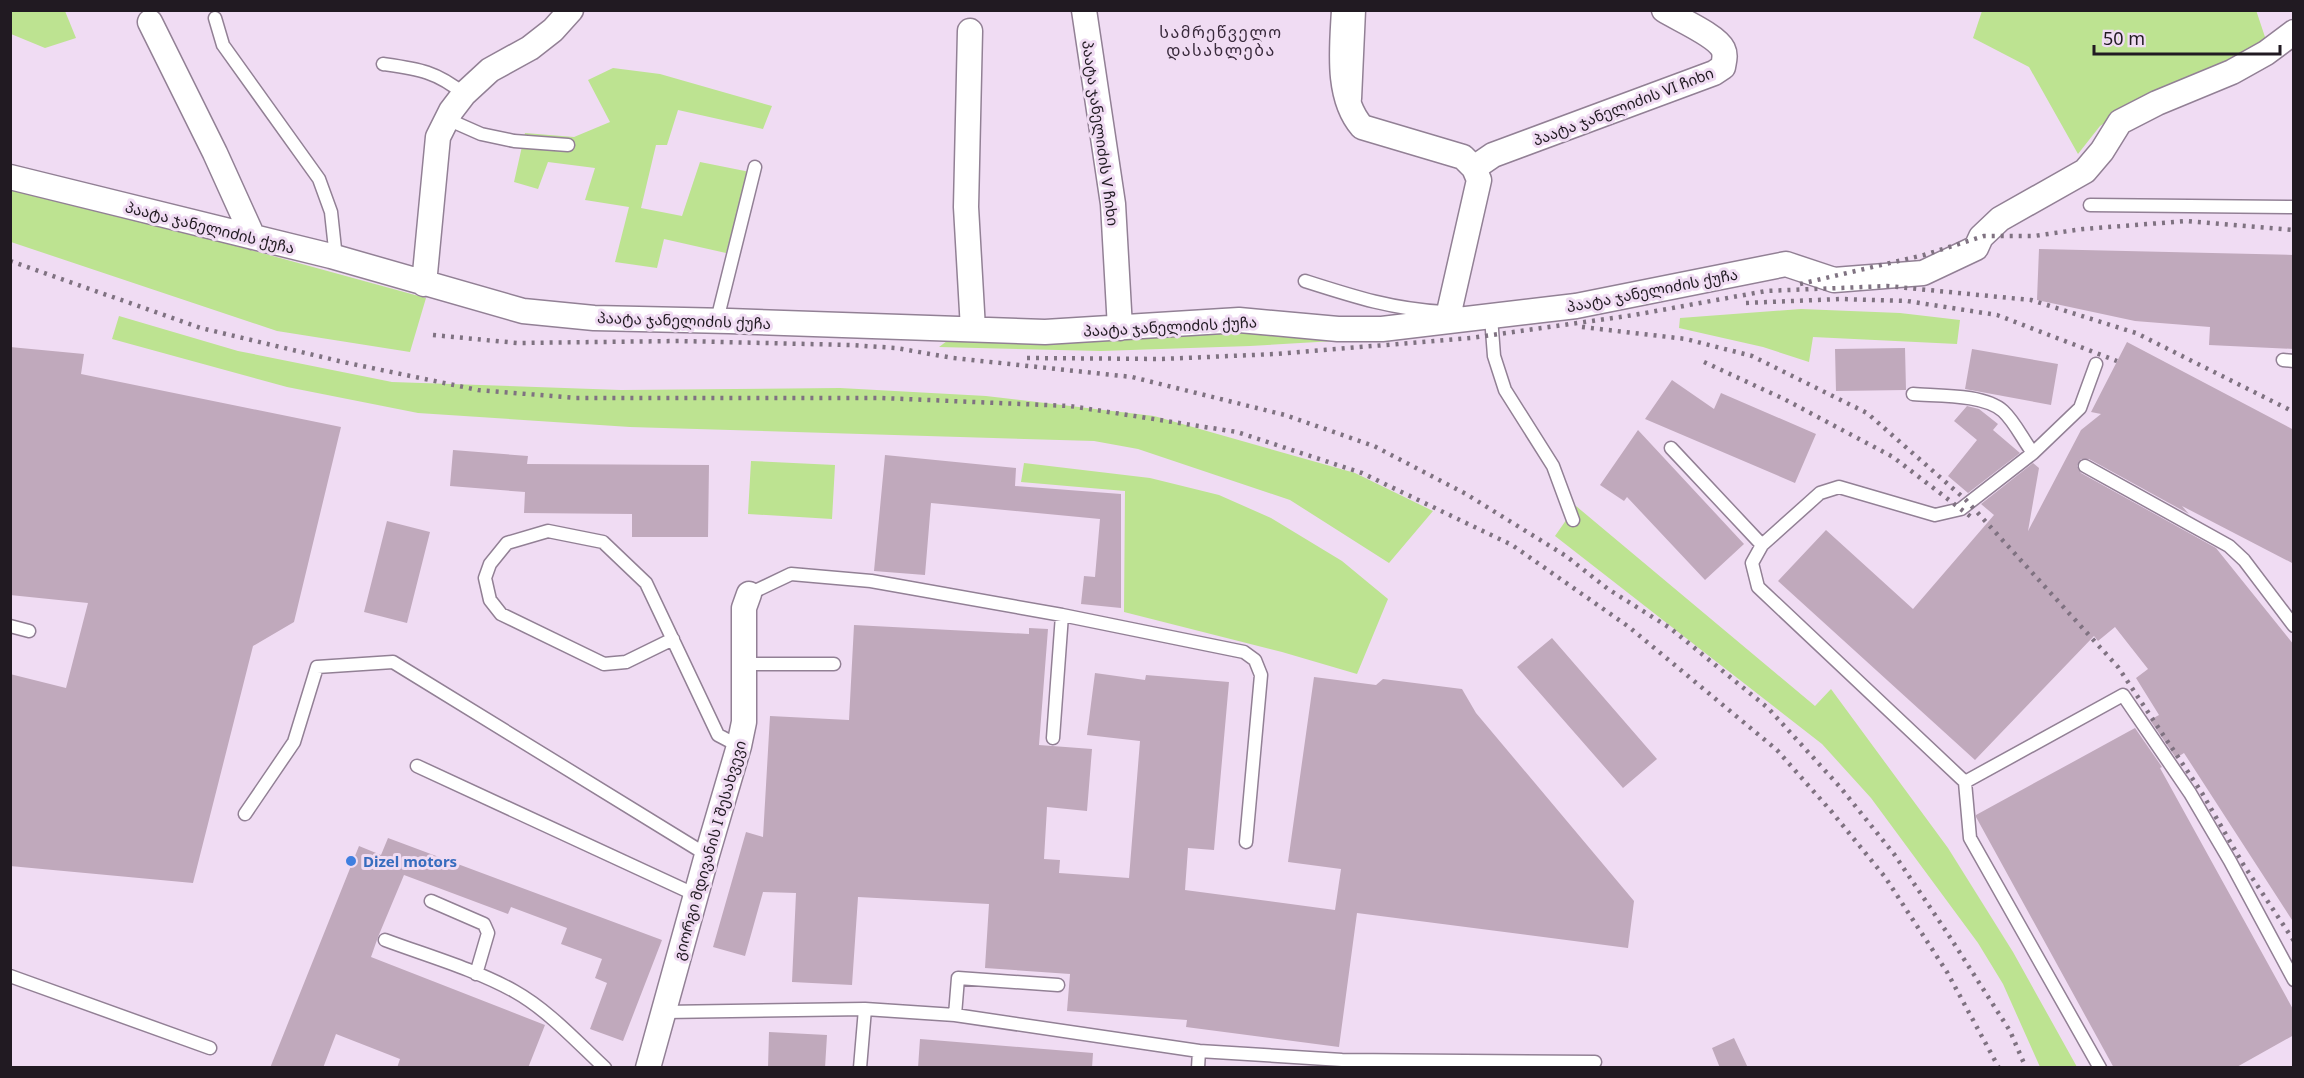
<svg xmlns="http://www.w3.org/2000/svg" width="2304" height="1078" viewBox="0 0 2304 1078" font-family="Georgia,'Noto Sans Georgian',serif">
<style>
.green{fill:#bde391}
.building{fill:#c0a9bc}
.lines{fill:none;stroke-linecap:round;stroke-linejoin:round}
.lane-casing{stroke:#928095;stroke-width:15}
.street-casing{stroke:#928095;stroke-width:27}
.lane{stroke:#fff;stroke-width:12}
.street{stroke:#fff;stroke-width:24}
.rail{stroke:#7f7281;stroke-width:4.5;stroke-dasharray:3 6;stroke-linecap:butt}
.shop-dot{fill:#3f7fe0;stroke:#f0dcf3;stroke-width:2}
.labels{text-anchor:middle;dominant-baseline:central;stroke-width:6;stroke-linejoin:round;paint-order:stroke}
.street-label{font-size:15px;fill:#211a22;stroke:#f0dcf3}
.shop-label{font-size:15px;font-weight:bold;fill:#366cbe;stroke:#f0dcf3;text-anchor:start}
.neighbourhood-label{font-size:16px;letter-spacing:1.5px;fill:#38293b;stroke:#f0dcf3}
</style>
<rect width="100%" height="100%" fill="#f0dcf3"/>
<path class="green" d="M 2256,10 L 2269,49 L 2135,104 L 2100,126 L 2078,154 L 2029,67 L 1973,38 L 1982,11 Z
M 10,11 L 65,11 L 76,38 L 45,48 L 11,34 Z
M 613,68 L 660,74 L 772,106 L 763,129 L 678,110 L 667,145 L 656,145 L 641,208 L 682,216 L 700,162 L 750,172 L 726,253 L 664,239 L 657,268 L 615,262 L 629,207 L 585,200 L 595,168 L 548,162 L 538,189 L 514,182 L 525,133 L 574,137 L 610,122 L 588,80 Z
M 10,184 L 426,298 L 410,352 L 277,331 L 11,242 Z
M 1801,309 L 1900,313 L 1960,320 L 1957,344 L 1813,337 L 1809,362 L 1763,347 L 1679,328 L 1680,318 Z
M 119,316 L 238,351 L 392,382 L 621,390 L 840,388 L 986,396 L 1154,416 L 1355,473 L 1433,511 L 1389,563 L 1290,500 L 1138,449 L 1094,441 L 630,427 L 418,413 L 287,387 L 112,339 Z
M 1255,328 L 1387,338 L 1250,346 L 1101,351 L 939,347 L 947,341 L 1095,338 Z
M 751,461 L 835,465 L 832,519 L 748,514 Z
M 1024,463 L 1150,478 L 1219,495 L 1271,518 L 1342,561 L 1388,599 L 1357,674 L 1282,652 L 1124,612 L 1125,491 L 1021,482 Z
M 1576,506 L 1815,706 L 1831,689 L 1948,848 L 2013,952 L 2077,1067 L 2040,1067 L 2003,984 L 1978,943 L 1871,798 L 1822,744 L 1555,536 Z"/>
<path class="building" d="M 2039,249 L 2294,255 L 2294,349 L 2209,345 L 2210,327 L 2135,321 L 2037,300 Z
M 2127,342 L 2294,430 L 2294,564 L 2182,506 L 2189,514 L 2089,459 L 2081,459 L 2077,466 L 2081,473 L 2216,548 L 2294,645 L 2294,923 L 2184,753 L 2176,758 L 2150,720 L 2159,715 L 2136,678 L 2148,669 L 2115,627 L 2098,641 L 2094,636 L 1975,760 L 1778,581 L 1826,530 L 1913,609 L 1994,515 L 1981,504 L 2033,463 L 2039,468 L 2028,531 L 2081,430 L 2101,414 L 2091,412 Z
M 10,347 L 84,354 L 81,374 L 341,427 L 294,622 L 253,646 L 193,883 L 10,866 L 10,674 L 66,688 L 88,603 L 10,595 Z
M 1905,348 L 1906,390 L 1836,391 L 1835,349 Z
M 1972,349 L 2058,364 L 2051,405 L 1965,389 Z
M 1672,380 L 1714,409 L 1721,393 L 1816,434 L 1795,483 L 1645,419 Z
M 1967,406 L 1979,409 L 1998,424 L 1993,430 L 2020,453 L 1968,493 L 1948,476 L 1977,440 L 1954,421 Z
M 1638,430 L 1744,544 L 1705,580 L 1627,497 L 1624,501 L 1600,485 Z
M 453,450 L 528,456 L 527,464 L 709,465 L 708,537 L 632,537 L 632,514 L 524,513 L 525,492 L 450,486 Z
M 885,455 L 1016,468 L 1015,486 L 1121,494 L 1121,608 L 1081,604 L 1084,576 L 1095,577 L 1100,519 L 931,503 L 925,575 L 874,571 Z
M 387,521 L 430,532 L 407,623 L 364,612 Z
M 854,625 L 1029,634 L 1029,628 L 1048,629 L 1039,745 L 1092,749 L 1087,811 L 1047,807 L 1044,859 L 1060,860 L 1059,873 L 1129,878 L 1140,741 L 1087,735 L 1095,673 L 1145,680 L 1146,675 L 1229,682 L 1214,850 L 1188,848 L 1185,890 L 1335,910 L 1341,869 L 1288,862 L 1314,677 L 1376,685 L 1383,679 L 1462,689 L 1476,713 L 1634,901 L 1628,948 L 1357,913 L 1339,1047 L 1186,1027 L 1187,1020 L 1067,1011 L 1070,974 L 985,968 L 989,904 L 858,897 L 852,985 L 792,982 L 796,893 L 763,892 L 745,956 L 713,947 L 746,832 L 763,837 L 770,716 L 849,720 Z
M 1552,638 L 1657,759 L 1623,788 L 1517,667 Z
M 2135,728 L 2162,767 L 2160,768 L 2294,1011 L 2294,1035 L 2235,1068 L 2114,1068 L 1976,817 L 1976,815 Z
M 388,838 L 662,940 L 623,1041 L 590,1029 L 607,983 L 595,978 L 602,959 L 561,944 L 567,928 L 511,907 L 508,914 L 404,875 L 378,937 L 371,957 L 545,1025 L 528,1068 L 397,1068 L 400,1059 L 336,1034 L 323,1068 L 270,1068 L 359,846 L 381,855 Z
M 769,1032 L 827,1035 L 825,1068 L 768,1068 Z
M 1734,1038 L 1748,1068 L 1720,1068 L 1712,1048 Z
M 920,1039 L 1093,1053 L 1092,1068 L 918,1068 Z"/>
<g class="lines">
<g class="lane-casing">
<path id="lane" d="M 215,18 L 223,45 L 319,179 L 331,212 L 335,249 L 331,256
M 383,64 C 418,69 436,71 464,94
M 1355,99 L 1359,10
M 447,119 L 481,134 L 514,141 L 568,145
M 2090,205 L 2294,207
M 1305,281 C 1355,297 1392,309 1444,312
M 1491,317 L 1494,356 L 1505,390 L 1553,466 L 1573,520
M 717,320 L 755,167
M 2283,360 L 2294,361
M 2096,364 L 2080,408 L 2033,453 L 1961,509 L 1935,515 L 1839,487 L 1820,493 L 1762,545 L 1752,563 L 1758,587 L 1965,782 L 1970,838 L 2100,1068
M 1913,394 C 1938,396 1984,394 2003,411 C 2015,422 2023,440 2033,453
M 1671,448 L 1762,545
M 2085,466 L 2229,546 L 2244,560 L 2294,626
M 749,594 L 791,574 L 871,581 L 1062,615 L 1244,652 L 1255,660 L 1261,675 L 1246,842
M 10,626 L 29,631
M 673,639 L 626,662 L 604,664 L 501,614 L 490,600 L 485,578 L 490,564 L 507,543 L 548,531 L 603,542 L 646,583 L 718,735 L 739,746
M 744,664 L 834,664
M 1053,738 L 1062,615
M 417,766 L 696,895
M 1965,782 L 2123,695 L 2190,793 L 2230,861 L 2294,980
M 245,814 L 294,742 L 317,667 L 393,662 L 707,855
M 431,901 L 484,924 L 488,933 L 476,974
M 385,940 C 428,956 474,969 514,991 C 548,1010 576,1041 605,1068
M 10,976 L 210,1048
M 664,1012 L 865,1009
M 955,1015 L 958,978 L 1058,985
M 1199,1051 L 1342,1060 L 1595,1062
M 860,1068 L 865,1009 L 955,1015 L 1199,1051 L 1198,1068"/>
</g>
<g class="street-casing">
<path id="street" d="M 1084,10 L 1113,204 L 1120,328
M 1344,10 C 1342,48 1336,97 1362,127 L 1463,157 L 1474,168 L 1479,180 L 1447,321
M 150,22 L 215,153 L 253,237
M 970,31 L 966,207 L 973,329
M 1474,168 L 1493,155 L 1714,73 L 1723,67 C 1724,61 1726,55 1723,49 C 1716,35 1678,19 1664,10
M 10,177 L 331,256 L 523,311 L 594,318 L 729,321 L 1045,332 L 1239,320 L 1338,329 L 1382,329 L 1576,306 L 1786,264 L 1834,280 L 1923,273 L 1976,248 L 1981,237 L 2000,219 L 2085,171 L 2102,151 L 2120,122 L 2157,103 L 2232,72 L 2266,53 L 2294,32
M 424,284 L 438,137 L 451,111 L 464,94 L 490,70 L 530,48 L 553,30 L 571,10
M 648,1068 L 707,855 L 739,746 L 744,722 L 744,608 L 749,594"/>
</g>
<use href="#lane" class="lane"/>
<use href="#street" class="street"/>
<path class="rail" d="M 10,261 L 201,328 L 343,362 L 478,390 L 576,398 L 880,398 L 1070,406 L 1237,432 L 1362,473 L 1512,545 L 1629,627 L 1777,750 L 1831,811 L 1885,877 L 1947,972 L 1999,1068
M 1800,284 L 1924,255 L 1984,236 L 2034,236 L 2083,229 L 2187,221 L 2294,230
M 1746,303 L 1841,299 L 1907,301 L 1997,315 L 2117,361
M 1582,327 L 1686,339 L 1752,356 L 1867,413 L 1966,500 L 2118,667 L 2202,793 L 2243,864 L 2294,941
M 433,335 L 517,343 L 679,341 L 850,345 L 896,348 L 953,358 L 1132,377 L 1285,415 L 1374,446 L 1466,494 L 1566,556 L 1608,589 L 1670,628 L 1768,708 L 1840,787 L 1894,854 L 1946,931 L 2010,1031 L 2026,1068
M 1027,358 L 1162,359 L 1275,354 L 1471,338 L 1634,315 L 1766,291 L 1887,286 L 2031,300 L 2136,333 L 2294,412
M 1704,362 L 1784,399 L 1893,457 L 1975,520"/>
</g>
<circle class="shop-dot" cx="351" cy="861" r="6"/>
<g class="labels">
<g class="street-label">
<text transform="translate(1623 106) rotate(-21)">პაატა ჯანელიძის VI ჩიხი</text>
<text transform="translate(1101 133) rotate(82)">პაატა ჯანელიძის V ჩიხი</text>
<text transform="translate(210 227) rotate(14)">პაატა ჯანელიძის ქუჩა</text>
<text transform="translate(1652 290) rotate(-11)">პაატა ჯანელიძის ქუჩა</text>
<text transform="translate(684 320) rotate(2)">პაატა ჯანელიძის ქუჩა</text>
<text transform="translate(1170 326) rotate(-3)">პაატა ჯანელიძის ქუჩა</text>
<text transform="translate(709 850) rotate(-74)">გიორგი მდივანის I შესახვევი</text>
</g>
<g class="shop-label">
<text x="363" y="861">Dizel motors</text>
</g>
<g class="neighbourhood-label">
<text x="1221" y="32">სამრეწველო<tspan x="1221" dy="18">დასახლება</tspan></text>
</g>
</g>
<rect width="2304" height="1078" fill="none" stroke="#211a22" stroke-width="24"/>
<path d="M2094 45v9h186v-9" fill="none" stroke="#211a22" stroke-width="3"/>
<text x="2103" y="45" font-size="18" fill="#211a22" stroke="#f0dcf3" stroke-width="4.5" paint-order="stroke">50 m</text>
</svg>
